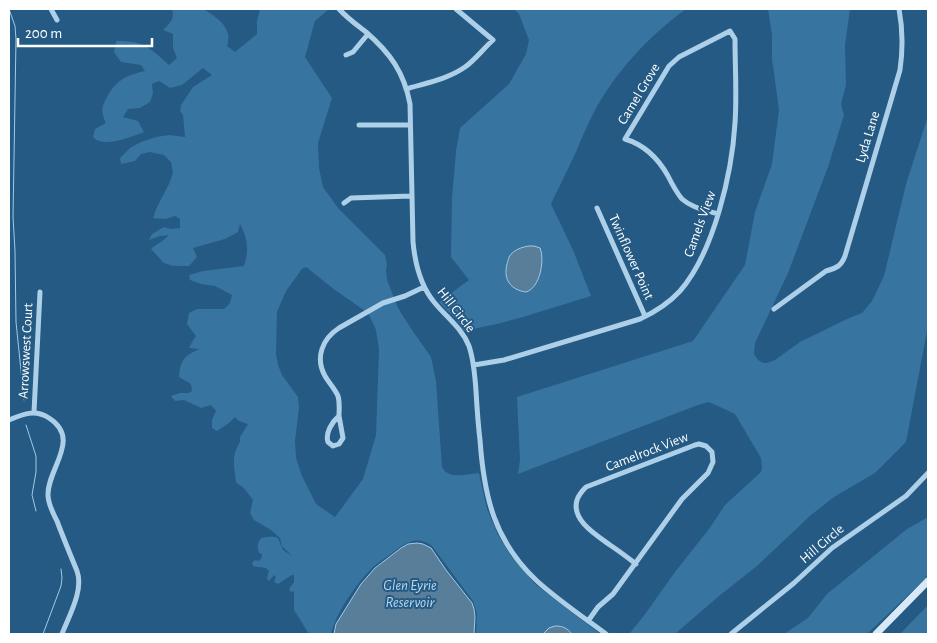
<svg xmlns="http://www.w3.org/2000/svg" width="937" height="643" viewBox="0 0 937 643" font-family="'Alegreya Sans',sans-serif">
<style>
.green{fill:#3874a0;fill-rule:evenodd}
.water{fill:#587e9a;stroke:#a1cbe8}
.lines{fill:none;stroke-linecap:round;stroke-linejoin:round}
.stream{stroke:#a1cbe8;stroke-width:1}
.minor{stroke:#adcfe8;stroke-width:5}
.secondary{stroke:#d7e9f6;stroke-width:7}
.labels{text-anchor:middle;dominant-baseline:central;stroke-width:4;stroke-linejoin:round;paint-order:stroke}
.street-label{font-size:14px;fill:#fff;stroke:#245a83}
.water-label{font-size:15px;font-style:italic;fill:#b8d8ef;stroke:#245a83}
</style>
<rect width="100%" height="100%" fill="#245a83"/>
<path class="green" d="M 172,9 L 203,9 C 212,14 226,23 228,34 C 229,37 228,43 227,46 L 235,52 L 257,34 L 257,21 L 260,9 L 329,9 L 315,21 L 305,57 L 332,98 L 318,143 L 319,168 L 323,187 L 338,208 L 385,255 L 387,264 L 386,270 L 387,280 L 398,308 L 412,330 L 431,357 L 436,381 L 442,467 C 448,480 467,474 479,473 L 487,509 L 498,535 L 511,556 L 535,584 L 600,634 L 476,634 L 477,614 L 473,601 L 432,546 C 417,534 403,544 391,554 C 384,559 377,563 372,568 C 356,584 336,613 331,634 L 309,634 L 294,610 L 294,591 L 291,592 L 289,589 L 294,582 L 294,575 L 292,575 L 278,584 L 274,582 L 276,577 L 274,575 L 269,581 L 267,579 L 268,574 L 269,571 L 266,568 L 253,566 L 252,563 L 255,560 L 259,561 L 262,557 L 262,554 L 259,553 C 257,548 257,543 261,538 C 267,537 273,536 278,538 L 283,550 L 292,556 L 282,546 L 280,538 L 271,530 L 254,520 L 250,513 L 253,500 L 243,487 L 238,484 L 236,482 C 234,465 231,457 240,442 L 240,437 L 248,424 L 239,421 L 235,417 L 229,423 L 217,431 L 212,428 L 212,420 L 216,411 L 211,405 L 201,408 L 184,400 L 175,401 L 171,396 L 180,393 L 188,393 L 192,391 L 191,384 L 179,377 C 180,360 185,355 200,349 L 189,348 L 192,342 L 196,336 L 187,324 L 189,313 L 197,309 L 224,309 L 230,303 L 232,295 L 215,286 L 201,284 L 190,280 L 189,275 L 203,271 L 244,266 C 249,251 248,238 240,224 L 238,232 L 225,239 L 193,248 L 197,257 L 189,266 C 181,266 170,267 163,262 C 159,258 155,253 151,249 C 156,244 164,241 169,235 L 160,236 L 149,240 L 152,234 L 164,227 L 171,229 L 180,228 L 180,219 L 175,216 L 166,219 L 153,218 L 157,207 L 169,184 L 173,173 L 171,162 L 164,155 L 150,152 L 141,154 L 135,161 L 121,164 L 120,158 L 130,148 L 141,142 L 156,137 L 169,135 L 185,137 L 183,115 L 180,111 L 181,105 L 193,87 L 212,75 L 203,68 L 182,85 L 170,88 L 159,81 L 152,84 L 153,93 L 150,102 L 140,108 L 128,109 L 123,117 L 138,121 L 144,132 C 134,136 110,145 100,141 C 97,141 95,139 93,137 L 95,129 L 106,123 C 101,113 101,107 107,97 C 116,80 127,75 145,71 L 141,65 L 121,62 L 114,52 L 116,41 C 142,40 151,48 169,65 L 177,58 L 173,48 L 173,34 L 163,30 C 170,23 175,19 172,9 ZM 306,267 L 335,290 L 365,311 L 369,315 L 376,330 L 379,349 L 376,435 L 363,479 L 335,517 L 316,504 L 302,476 L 296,458 L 295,441 L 299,408 L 298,397 L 282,375 L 278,365 L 276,354 L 277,312 L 286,291 L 302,269 Z
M 514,9 L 686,9 C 649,36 615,72 593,114 C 587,126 581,139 576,152 C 568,169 559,187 551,204 L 573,250 L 591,296 L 523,317 L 497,324 L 464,331 L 459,323 L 439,302 L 469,280 L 451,257 L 452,198 L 456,151 L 460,128 L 509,84 L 526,54 L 529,40 L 519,14 Z
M 768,9 L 850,9 L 845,45 L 846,85 L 841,104 L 844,115 L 828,167 L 788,273 L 755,343 L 754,354 L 758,360 L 763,363 L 767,363 L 775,360 L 800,342 L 847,319 L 862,313 L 872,301 L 884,276 L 906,184 L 928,116 L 928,326 L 906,442 L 875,473 L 834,497 L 811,515 L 757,566 L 719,596 L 675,634 L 629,634 L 643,617 L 675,572 L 709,529 L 725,505 L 761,472 L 762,468 L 761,458 L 735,414 L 709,402 L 698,405 L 518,474 L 520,460 L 517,397 L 693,341 L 745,265 L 755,212 L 772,164 L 779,110 L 772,59 L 772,35 Z
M 928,517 L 928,574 L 924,580 L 867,634 L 784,634 L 808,618 L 827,594 L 907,529 Z
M 928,605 L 928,634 L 900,634 Z"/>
<path class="water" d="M 529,246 L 534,246 L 540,248 C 545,260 540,288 526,292 C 511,290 503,280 507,264 C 507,264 509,257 509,257 C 513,250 522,247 529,246 Z
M 417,543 L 423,544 L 431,548 L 446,570 L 472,603 L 474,609 L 475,617 L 474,634 L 334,634 L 336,624 L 361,584 L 375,568 L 401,548 L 408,544 Z
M 555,626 C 563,626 567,628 572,634 L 543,634 L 549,628 Z"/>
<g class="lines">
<path class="stream" d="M 9,9 L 15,26 L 16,39 L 13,217 L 15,251 L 16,322 L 24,400
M 26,425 L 36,456 L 36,472 L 32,495 L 36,511
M 43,634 L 61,586 L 62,578 L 61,569"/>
<path class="minor" d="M 51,9 L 57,20
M 339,9 C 347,18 357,25 366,32 C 390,53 404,72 410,104 L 413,242 C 415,263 420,285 434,302 C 446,317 462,328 469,346 C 474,361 475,376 476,391 C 477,408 478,424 480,440 C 484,496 494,541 537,581 C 558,600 583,617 606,634
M 346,55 L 353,52 L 368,34
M 406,89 C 426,83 448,79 465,67 C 475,60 483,49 493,40 L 456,9
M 359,125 L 410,125
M 344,203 L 351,198 L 411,196
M 597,208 L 645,316
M 774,309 L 826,271 C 837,268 841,266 845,256 L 900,70 C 903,49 903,30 899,9
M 474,365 L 504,360 L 640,319 C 655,312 669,303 680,291 C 714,252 732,173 735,123 C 737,95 735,67 735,39 L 730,31 L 679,57 L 669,66 L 625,139 C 645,145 658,158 668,176 C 672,184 676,192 682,199 C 692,208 706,210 718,214
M 34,412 L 40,292
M 339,416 L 343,438 L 339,444 L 333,446 L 328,442 C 325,433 332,422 339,416 C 339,410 340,403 338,396 C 335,389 329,383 325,376 C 315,358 322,339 339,328 L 383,303 L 405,296 L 424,287
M 9,420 C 23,414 35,409 49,418 C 82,439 47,469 48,495 C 48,504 53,513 57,521 C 63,537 70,554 77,571 C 84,590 69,616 62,634
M 588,621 L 598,607 L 613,594 L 682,499 L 708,473 L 713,462 L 712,452 L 706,446 L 699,444 L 695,445 L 586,487 C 582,491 579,494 577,500 C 571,520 596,535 610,545 C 619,551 627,557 636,564
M 731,634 L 794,583 L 832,548 L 906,496 L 928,473"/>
<path class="secondary" d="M 876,634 L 928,581"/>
</g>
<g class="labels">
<g class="street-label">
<text transform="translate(639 94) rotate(-59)">Camel Grove</text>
<text transform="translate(868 137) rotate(-73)">Lyda Lane</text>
<text transform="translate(700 224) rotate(-70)">Camels View</text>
<text transform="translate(631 257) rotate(66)">Twinflower Point</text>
<text transform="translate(456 310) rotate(52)">Hill Circle</text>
<text transform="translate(26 351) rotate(-87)">Arrowswest Court</text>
<text transform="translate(647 452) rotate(-21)">Camelrock View</text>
<text transform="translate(822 544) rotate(-40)">Hill Circle</text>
</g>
<g class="water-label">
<text x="410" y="585">Glen Eyrie<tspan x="410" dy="17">Reservoir</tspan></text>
</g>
</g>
<rect width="937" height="643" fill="none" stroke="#ffffff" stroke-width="20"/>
<path d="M18 38v8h134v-8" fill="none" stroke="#ffffff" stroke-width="2.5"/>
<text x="25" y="38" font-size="15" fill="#ffffff" stroke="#245a83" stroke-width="4" paint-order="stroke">200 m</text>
</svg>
